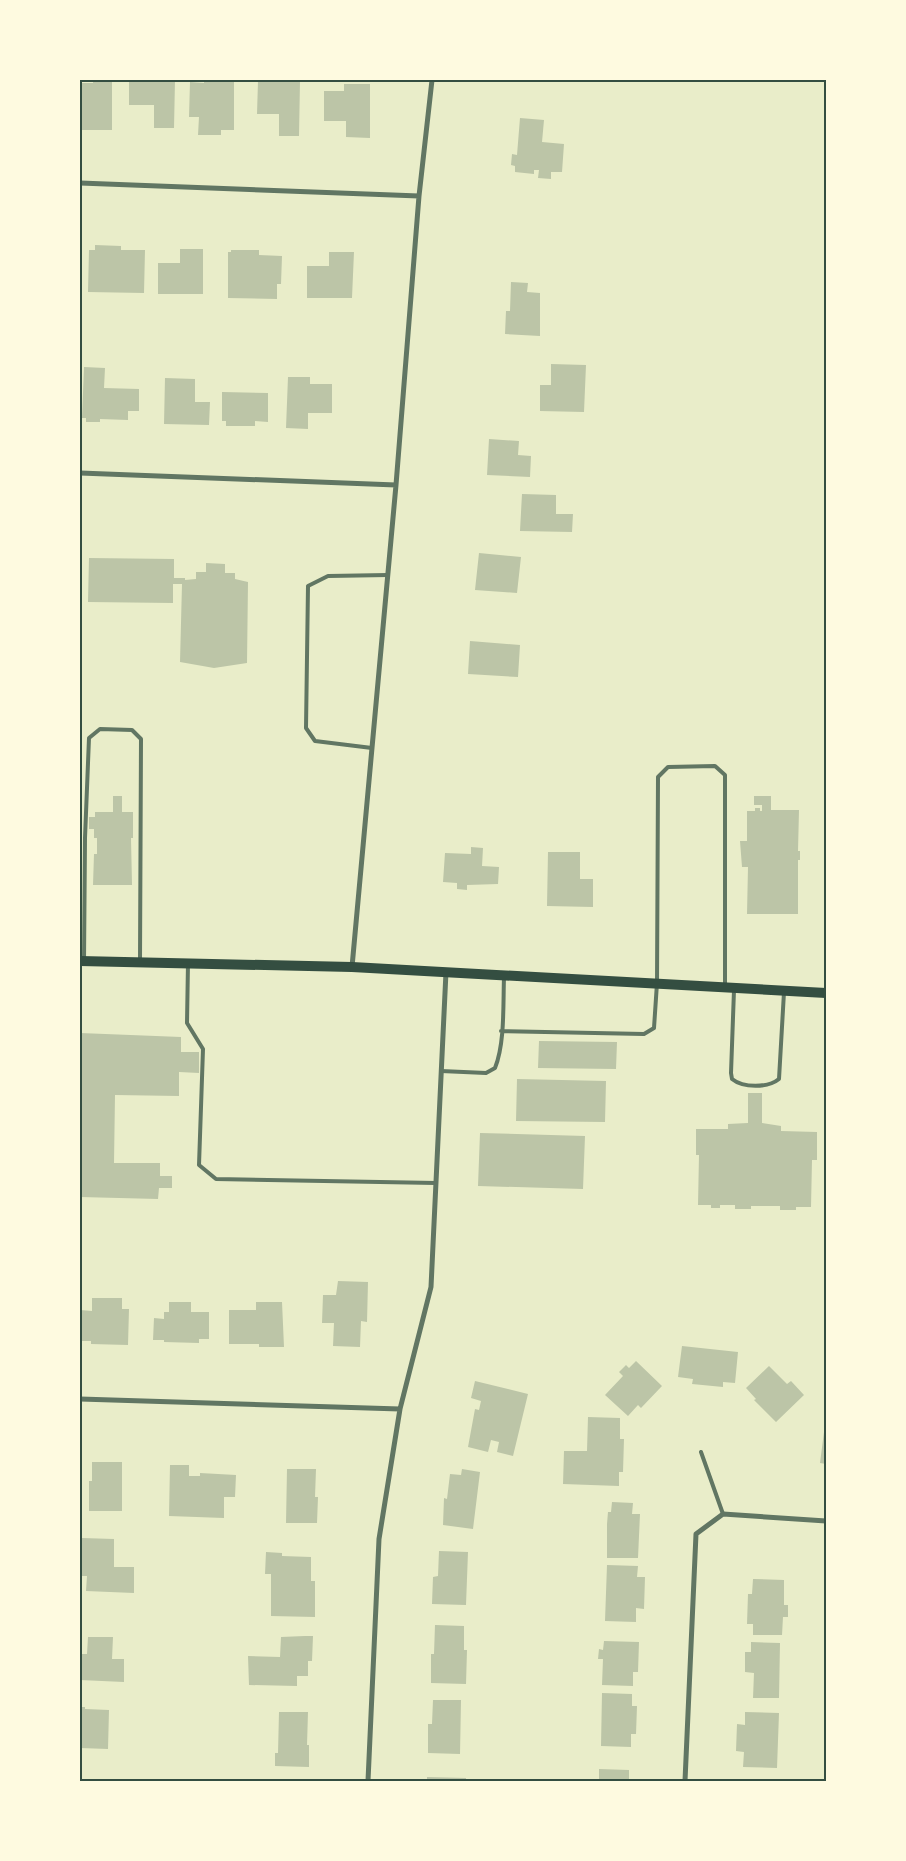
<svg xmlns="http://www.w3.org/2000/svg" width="906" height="1861" viewBox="0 0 906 1861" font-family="'Open Sans',sans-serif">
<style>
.building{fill:#bcc5a7}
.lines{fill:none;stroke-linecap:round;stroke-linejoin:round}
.service{stroke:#617663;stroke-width:4}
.minor{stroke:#617663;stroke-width:5}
.secondary{stroke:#344e41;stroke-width:10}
.neatline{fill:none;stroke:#344e41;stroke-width:2}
</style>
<rect width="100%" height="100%" fill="#e9edc9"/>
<path class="building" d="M 93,80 L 112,80 L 112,130 L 80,130 L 80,83 L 93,83 Z
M 129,80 L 175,80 L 174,128 L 154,128 L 154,105 L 129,105 Z
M 204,80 L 234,80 L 234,130 L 221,130 L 221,135 L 198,135 L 199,117 L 189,117 L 190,82 L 204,83 Z
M 258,81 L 300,81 L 299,136 L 279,136 L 279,114 L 257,114 Z
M 344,84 L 370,84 L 370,138 L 346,137 L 346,121 L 324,121 L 324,91 L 344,91 Z
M 520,118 L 544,120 L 542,142 L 564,144 L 562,172 L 551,172 L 551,179 L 538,178 L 539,170 L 534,170 L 534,174 L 515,172 L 515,166 L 511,165 L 512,154 L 517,155 Z
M 95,245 L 121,246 L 121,250 L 145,250 L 144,293 L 88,292 L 89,250 L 95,250 Z
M 180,249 L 203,249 L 203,294 L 158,294 L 158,263 L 180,263 Z
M 231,250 L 259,250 L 259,255 L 282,256 L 281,284 L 277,284 L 277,299 L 228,298 L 228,252 L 231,252 Z
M 329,252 L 354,252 L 352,298 L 307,298 L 307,266 L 329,266 Z
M 511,282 L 528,283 L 527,292 L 540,293 L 540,336 L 505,334 L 506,311 L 510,311 Z
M 551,364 L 586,365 L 584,412 L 540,411 L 540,385 L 551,385 Z
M 84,367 L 105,368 L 104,388 L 139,389 L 139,411 L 128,411 L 128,420 L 100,419 L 100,422 L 86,422 L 86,418 L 82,418 Z
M 288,377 L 310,377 L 310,384 L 332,384 L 332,413 L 308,413 L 308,429 L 286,428 Z
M 165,378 L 195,379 L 195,402 L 210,402 L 209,425 L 164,424 Z
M 222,392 L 268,393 L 268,422 L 255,421 L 255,426 L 226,426 L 226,421 L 222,421 Z
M 489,439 L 519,441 L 518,455 L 531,456 L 530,477 L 487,475 Z
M 522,494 L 556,495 L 556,514 L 573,514 L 572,532 L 520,531 Z
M 479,553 L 521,557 L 517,593 L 475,590 Z
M 89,558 L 174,559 L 174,578 L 185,578 L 185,580 L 196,579 L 196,572 L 206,572 L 206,563 L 225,564 L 225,573 L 235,573 L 235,579 L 248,582 L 247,663 L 214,668 L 180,662 L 182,584 L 173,584 L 173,603 L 88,602 Z
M 470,641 L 520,645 L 518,677 L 468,674 Z
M 113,796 L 122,796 L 122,812 L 133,812 L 133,838 L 131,838 L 132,885 L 93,885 L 94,854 L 97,854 L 97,838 L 94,838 L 94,829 L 89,829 L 89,817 L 95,817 L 95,812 L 113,812 Z
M 754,796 L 771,796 L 771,810 L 799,810 L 798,851 L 800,851 L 800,860 L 798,860 L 798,914 L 747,914 L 748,867 L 742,867 L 740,841 L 747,841 L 747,811 L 755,811 L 755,808 L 760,808 L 760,811 L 762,811 L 762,805 L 754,805 Z
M 471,847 L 483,848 L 482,866 L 499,867 L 498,884 L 467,885 L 467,890 L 457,889 L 457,883 L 443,882 L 445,853 L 471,854 Z
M 548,852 L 580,852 L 580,879 L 593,879 L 593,907 L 547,906 Z
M 80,1033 L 181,1037 L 181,1052 L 199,1052 L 199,1073 L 179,1072 L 179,1096 L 115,1095 L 114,1163 L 160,1163 L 160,1176 L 172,1176 L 172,1188 L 159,1188 L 158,1199 L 80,1197 Z
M 539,1041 L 617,1042 L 616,1069 L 538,1068 Z
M 517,1079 L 606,1081 L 605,1122 L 516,1121 Z
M 748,1093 L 762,1093 L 762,1123 L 781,1126 L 781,1131 L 817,1132 L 817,1160 L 812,1160 L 811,1207 L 796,1207 L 796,1210 L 780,1210 L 780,1206 L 751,1206 L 751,1209 L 735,1209 L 735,1205 L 720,1205 L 720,1208 L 711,1208 L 711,1205 L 698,1205 L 699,1155 L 696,1155 L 696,1129 L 728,1129 L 728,1124 L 748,1123 Z
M 480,1133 L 585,1136 L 583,1189 L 478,1186 Z
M 338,1281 L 368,1282 L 367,1322 L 361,1321 L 360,1347 L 333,1346 L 334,1323 L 322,1323 L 323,1295 L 336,1295 Z
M 92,1298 L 122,1298 L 122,1309 L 129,1309 L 128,1345 L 91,1344 L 91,1341 L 80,1341 L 80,1310 L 92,1311 Z
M 169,1302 L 191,1302 L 191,1312 L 209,1312 L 209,1339 L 199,1339 L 199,1343 L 164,1342 L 164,1340 L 153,1340 L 154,1318 L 164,1319 L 164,1312 L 169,1312 Z
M 256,1302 L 282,1302 L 284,1347 L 259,1347 L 259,1344 L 229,1344 L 229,1310 L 256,1310 Z
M 682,1346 L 738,1352 L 735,1383 L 723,1382 L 723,1387 L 692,1384 L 693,1379 L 678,1377 Z
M 636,1361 L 662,1386 L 641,1408 L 638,1405 L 628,1416 L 605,1395 L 623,1376 L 619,1372 L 626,1365 L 629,1368 Z
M 769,1366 L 787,1384 L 791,1381 L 804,1395 L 776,1422 L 754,1400 L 756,1399 L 746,1388 Z
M 475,1381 L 528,1394 L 513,1456 L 497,1452 L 499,1442 L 491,1440 L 488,1452 L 468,1447 L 475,1409 L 479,1410 L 481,1401 L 471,1398 Z
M 588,1417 L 620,1418 L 620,1439 L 624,1439 L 623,1472 L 619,1472 L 619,1486 L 563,1484 L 564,1451 L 587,1451 Z
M 824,1432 L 826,1433 L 826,1464 L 820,1463 Z
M 92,1462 L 122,1462 L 122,1511 L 89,1511 L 89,1481 L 92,1481 Z
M 170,1465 L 189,1465 L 189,1476 L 200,1476 L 200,1473 L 236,1475 L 235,1497 L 224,1497 L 224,1518 L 169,1516 Z
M 287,1469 L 316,1469 L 315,1497 L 318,1497 L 317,1523 L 286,1523 Z
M 462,1469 L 480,1472 L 473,1529 L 443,1525 L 444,1498 L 447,1499 L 450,1474 L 461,1475 Z
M 612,1502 L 633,1503 L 632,1514 L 640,1514 L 638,1558 L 607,1558 L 607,1524 L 608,1512 L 611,1512 Z
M 82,1538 L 114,1539 L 114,1567 L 134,1567 L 134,1593 L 86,1591 L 87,1576 L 81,1576 Z
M 439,1551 L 468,1552 L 466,1605 L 432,1604 L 433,1577 L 438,1576 Z
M 266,1552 L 282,1553 L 282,1556 L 311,1557 L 311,1581 L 315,1581 L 315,1617 L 271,1616 L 271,1574 L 265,1574 Z
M 607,1565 L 638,1566 L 637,1577 L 645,1577 L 644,1609 L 636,1608 L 636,1622 L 605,1621 Z
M 753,1579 L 784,1580 L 784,1605 L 788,1605 L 788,1617 L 783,1617 L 782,1635 L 753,1635 L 753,1624 L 747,1624 L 748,1594 L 752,1594 Z
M 435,1625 L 464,1626 L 464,1650 L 467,1650 L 466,1684 L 431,1683 L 431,1654 L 434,1654 Z
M 305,1636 L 313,1636 L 312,1661 L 308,1661 L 308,1676 L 297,1676 L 297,1686 L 249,1685 L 248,1656 L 280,1657 L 281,1637 Z
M 88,1637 L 113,1637 L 112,1659 L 124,1659 L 124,1682 L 80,1680 L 80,1654 L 87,1654 Z
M 604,1641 L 639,1642 L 638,1672 L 633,1672 L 633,1686 L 602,1685 L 603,1659 L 598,1659 L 599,1649 L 603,1650 Z
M 751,1642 L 780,1643 L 779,1698 L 753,1698 L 754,1673 L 745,1672 L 745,1652 L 751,1652 Z
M 602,1693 L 632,1694 L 632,1706 L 637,1706 L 636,1734 L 631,1734 L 631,1747 L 601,1746 Z
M 433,1700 L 461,1700 L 460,1754 L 428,1753 L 428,1724 L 432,1724 Z
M 80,1707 L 85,1707 L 85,1709 L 109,1710 L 108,1749 L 80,1748 Z
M 279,1712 L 308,1712 L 307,1745 L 309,1745 L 309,1767 L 275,1766 L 275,1753 L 278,1753 Z
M 745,1712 L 779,1713 L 777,1768 L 743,1767 L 744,1752 L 736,1751 L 737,1724 L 745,1725 Z
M 599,1769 L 629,1770 L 629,1781 L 599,1781 Z
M 427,1777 L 466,1778 L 466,1781 L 427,1781 Z"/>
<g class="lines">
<path class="service" d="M 372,748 L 315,741 L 306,728 L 308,586 L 328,576 L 388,575
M 84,961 L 85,838 L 89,738 L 100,729 L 132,730 L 141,739 L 140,962
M 188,963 L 187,1023 L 203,1049 L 199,1165 L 216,1179 L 436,1183
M 734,990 L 731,1073 L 732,1079 C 743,1088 768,1088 779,1079 L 784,992
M 501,1031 L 644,1034 L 654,1028 L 657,983 L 658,777 L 668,767 L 715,766 L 725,775 L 725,987
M 441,1071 L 486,1073 L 495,1068 C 505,1043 503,1005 504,977
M 701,1452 L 723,1514"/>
<path class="minor" d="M 80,183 L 419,196
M 80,473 L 396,485
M 352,967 L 396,485 L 419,196 L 432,80
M 80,1399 L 400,1409
M 368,1781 L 379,1539 L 400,1409 L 431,1287 L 446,972
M 685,1781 L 696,1534 L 723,1514 L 826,1521"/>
<path class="secondary" d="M 80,961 L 352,967 L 826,993"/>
</g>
<rect width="906" height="1861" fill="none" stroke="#fefae0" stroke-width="162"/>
<rect x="81" y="81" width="744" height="1699" class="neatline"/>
</svg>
